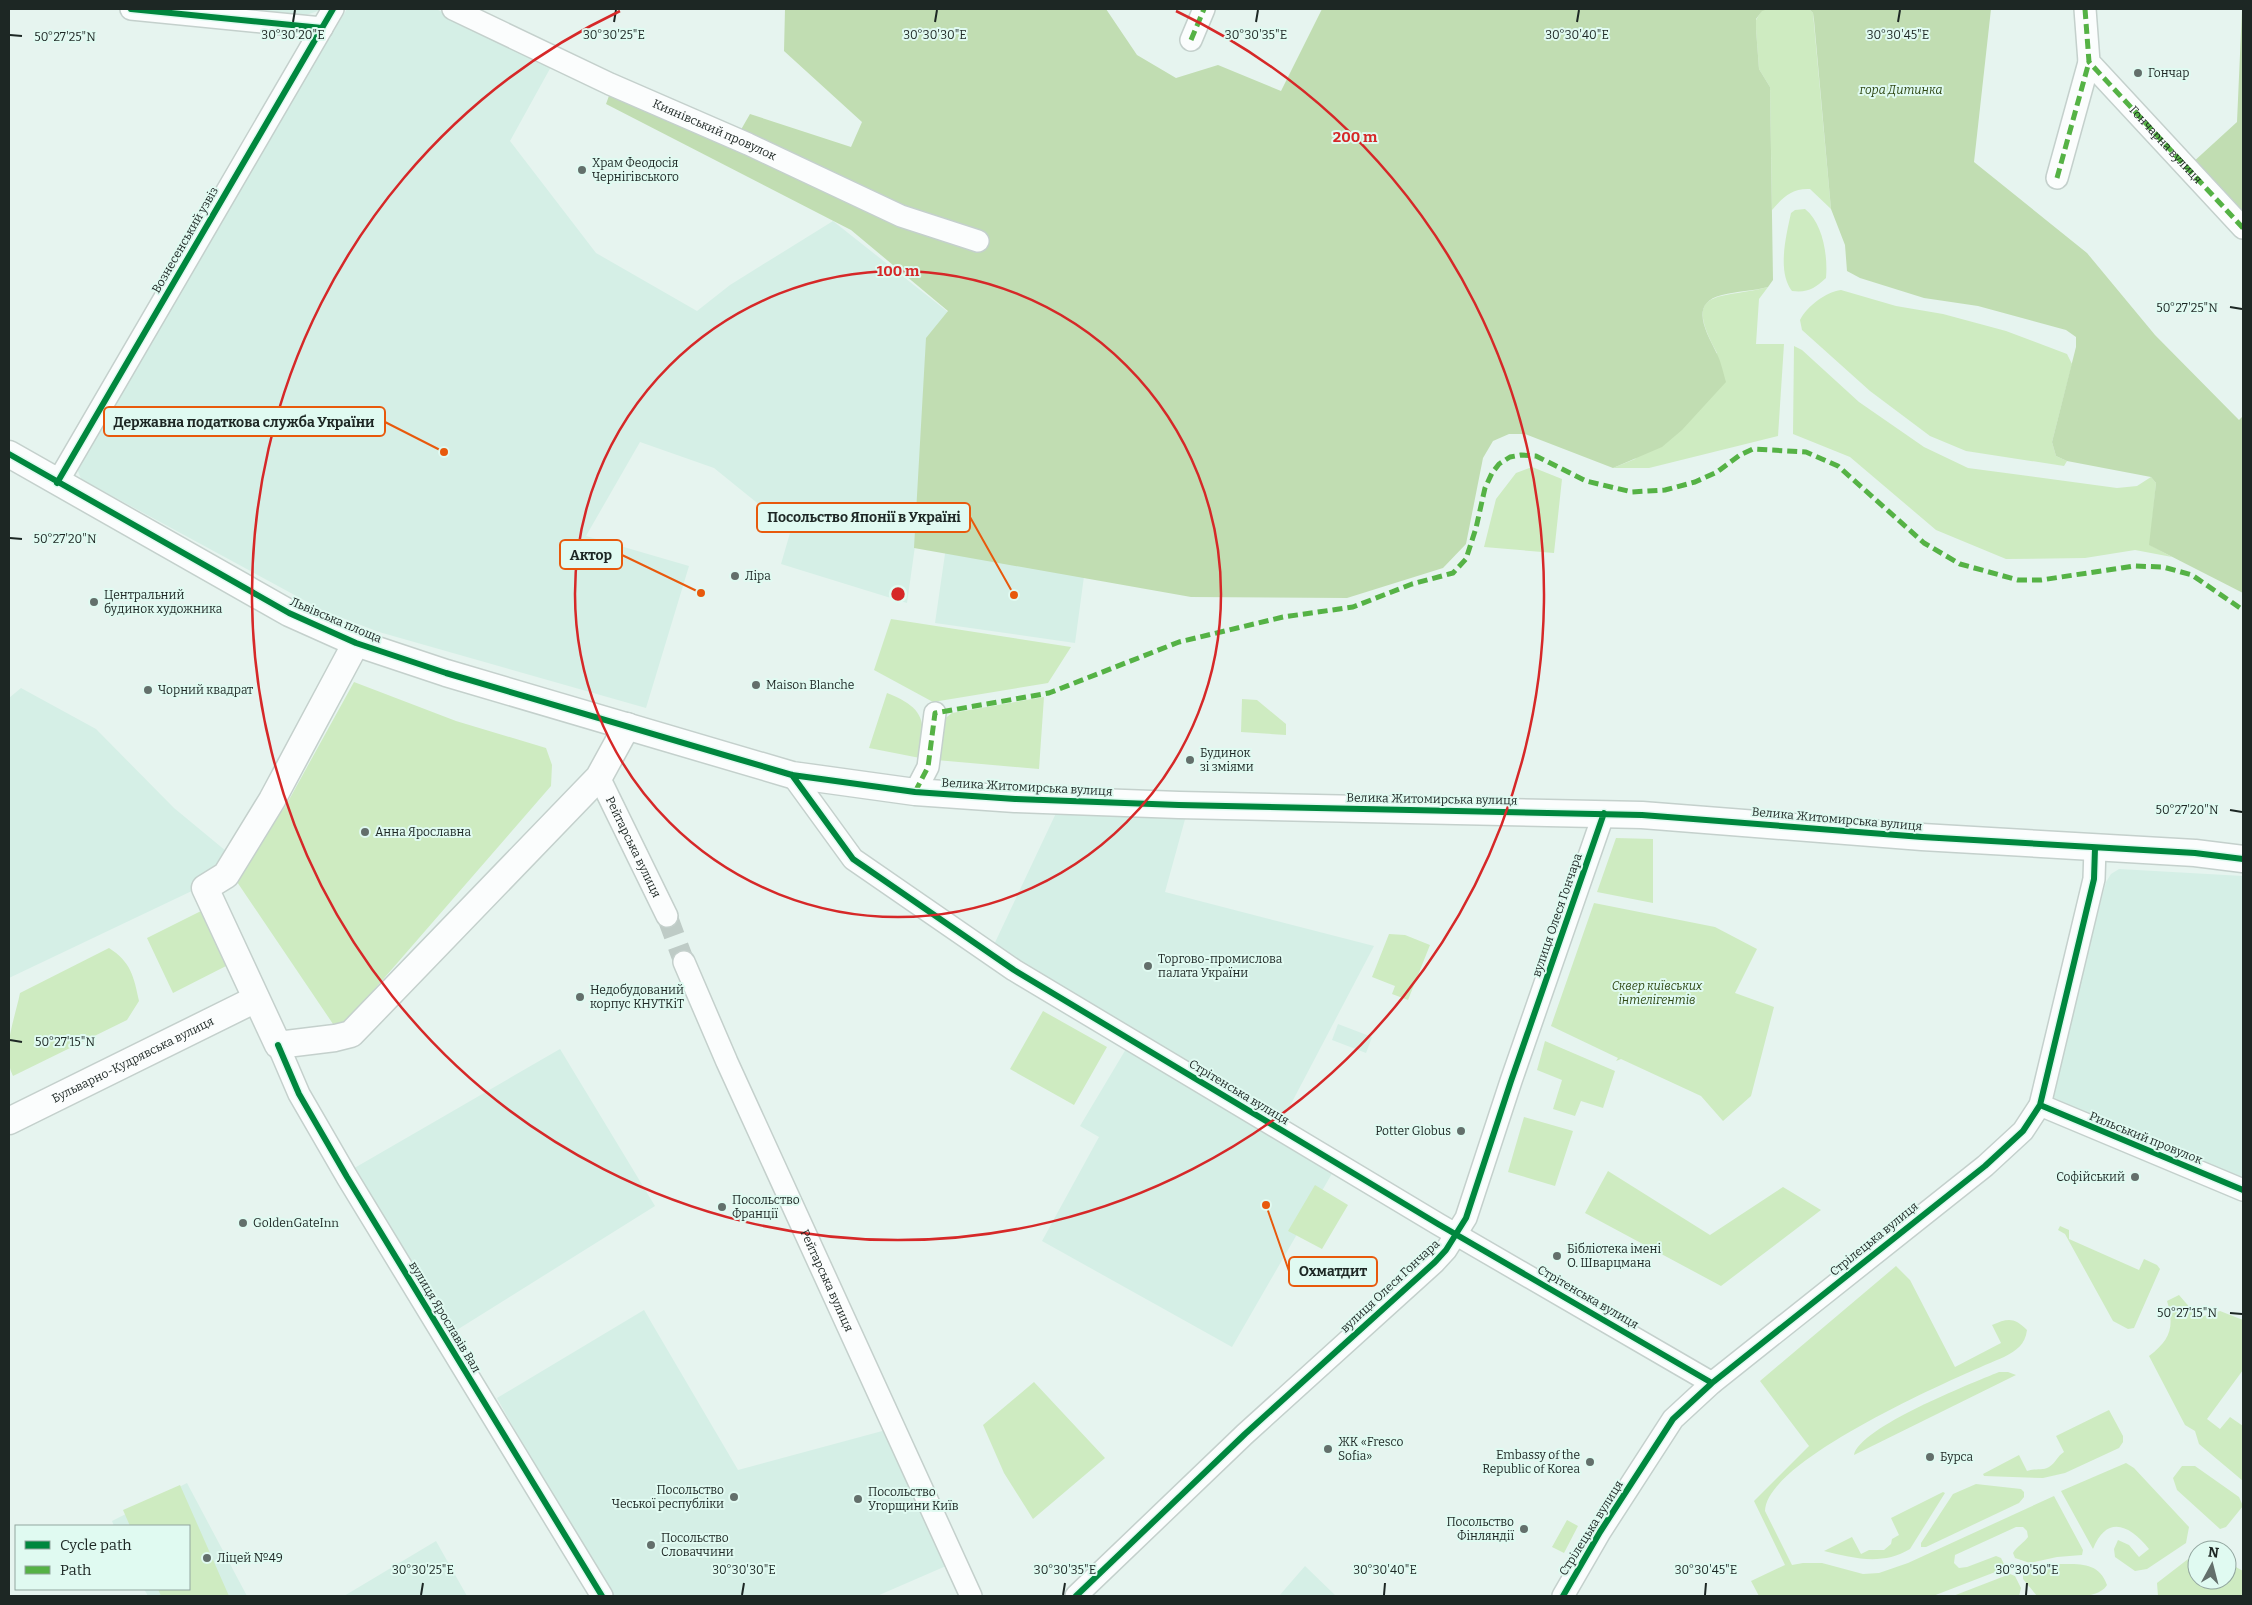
<svg xmlns="http://www.w3.org/2000/svg" width="2252" height="1605" viewBox="0 0 2252 1605" font-family="Bitter,serif">
<style>
.built{fill:#d5efe6}
.green{fill:#ceebc1}
.forest{fill:#c1ddb2}
.lines{fill:none;stroke-linecap:round;stroke-linejoin:round}
.minor-tunnel{stroke:#becbc6;stroke-width:21;stroke-dasharray:21 11;stroke-linecap:butt}
.minor-casing{stroke:#c4d0cc;stroke-width:24}
.major-casing{stroke:#c4d0cc;stroke-width:29}
.minor{stroke:#fbfdfd;stroke-width:21}
.major{stroke:#fbfdfd;stroke-width:26}
.quiet{stroke:#55b245;stroke-width:5;stroke-dasharray:10 5;stroke-linecap:butt}
.cycleway-casing{stroke:#e0faf1;stroke-width:9}
.cycleway{stroke:#00873e;stroke-width:6}
.ticks{fill:none;stroke:#1d2724;stroke-width:2}
.ring{fill:none;stroke:#d62828;stroke-width:2.5}
.poi-dot{fill:#636f6b;stroke:#e0faf1;stroke-width:2}
.labels{text-anchor:middle;dominant-baseline:central;stroke-width:4;stroke-linejoin:round;paint-order:stroke}
.poi-label{font-size:12px;fill:#1d2724;stroke:#e0faf1;text-anchor:start}
.park-label{font-size:12px;font-style:italic;fill:#304915;stroke:#e0faf1}
.street-label{font-size:12px;fill:#1d2724;stroke:#e0faf1}
.ticks-label{font-size:12px;text-anchor:middle;fill:#1d2724;stroke:#e0faf1;stroke-width:4;stroke-linejoin:round;paint-order:stroke}
.centre{fill:#d62828;stroke:#e0faf1;stroke-width:2.5}
.ring-label{font-size:15px;text-anchor:middle;font-weight:bold;fill:#d62828;stroke:#e0faf1;stroke-width:4;stroke-linejoin:round;paint-order:stroke}
.leader{fill:none;stroke:#e8590c;stroke-width:2}
.callout-dot{fill:#e8590c;stroke:#e0faf1;stroke-width:2}
.callout{fill:#e0faf1;stroke:#e8590c;stroke-width:2}
.callout-label{font-size:14px;text-anchor:middle;font-weight:bold;fill:#1d2724}
</style>
<rect width="100%" height="100%" fill="#e6f4ef"/>
<path class="built" d="M 225,9 L 319,9 L 318,11 L 300,17 Z
M 347,9 L 436,9 L 552,65 L 510,141 L 596,253 L 697,311 L 730,285 L 833,221 L 948,312 L 907,603 L 781,564 L 790,533 L 756,502 L 714,468 L 640,442 L 586,536 L 689,566 L 646,708 L 379,632 L 324,611 L 81,479 L 76,466 L 143,347 Z
M 946,547 L 1085,569 L 1075,643 L 935,623 Z
M 21,688 L 96,729 L 174,808 L 232,856 L 196,889 L 9,978 L 9,698 Z
M 1057,811 L 1187,812 L 1165,892 L 1374,946 L 1281,1123 L 991,951 Z
M 2119,869 L 2243,876 L 2243,1178 L 2052,1098 L 2051,1090 L 2106,882 L 2111,874 Z
M 1338,1024 L 1372,1037 L 1366,1053 L 1332,1040 Z
M 1129,1044 L 1334,1170 L 1232,1347 L 1042,1241 L 1099,1137 L 1080,1126 Z
M 560,1049 L 655,1206 L 452,1333 L 351,1170 Z
M 644,1310 L 738,1470 L 886,1430 L 946,1566 L 877,1596 L 612,1596 L 563,1517 L 497,1398 Z
M 187,1483 L 247,1596 L 148,1596 L 144,1589 L 189,1589 L 189,1526 L 114,1526 L 112,1521 Z
M 436,1541 L 467,1596 L 344,1596 Z
M 1305,1566 L 1336,1596 L 1279,1596 Z"/>
<path class="green" d="M 1768,9 L 1809,9 L 1813,13 L 1831,209 L 1810,189 C 1792,188 1783,197 1772,210 L 1770,87 L 1759,69 L 1756,29 L 1756,20 L 1762,10 Z
M 1805,209 C 1823,223 1828,256 1826,278 C 1815,288 1808,293 1792,291 C 1777,272 1786,236 1791,213 L 1795,210 Z
M 1768,287 L 1759,299 L 1756,344 L 1784,344 L 1778,436 L 1649,468 L 1613,468 L 1635,459 L 1717,353 C 1680,286 1721,300 1768,287 Z
M 1841,290 L 1896,306 L 1943,314 L 2006,331 L 2067,354 L 2072,364 L 2052,442 L 2056,456 L 2067,461 L 2064,466 L 1966,451 L 1930,436 L 1870,391 L 1802,330 L 1800,320 C 1807,306 1826,292 1841,290 Z
M 1794,346 L 1802,350 L 1859,402 L 1924,447 L 1968,468 L 2117,488 L 2137,486 L 2151,477 L 2156,483 L 2150,545 L 2172,557 L 2135,550 L 2085,558 L 2006,559 L 1936,530 L 1850,457 L 1793,434 Z
M 1532,467 L 1562,479 L 1554,553 L 1484,547 L 1496,499 L 1516,473 Z
M 891,619 L 1071,647 L 1048,683 L 933,702 L 874,670 Z
M 354,682 L 456,721 L 546,748 L 552,765 L 551,786 L 346,1022 L 333,1024 L 233,876 L 285,807 Z
M 887,693 C 925,708 926,721 920,758 L 869,748 Z
M 1044,697 L 1039,769 L 936,760 L 943,720 L 952,713 Z
M 1242,699 L 1257,700 L 1286,724 L 1286,735 L 1241,732 Z
M 1616,838 L 1653,839 L 1653,903 L 1597,892 Z
M 1594,903 L 1715,927 L 1757,949 L 1735,993 L 1774,1007 L 1751,1096 L 1723,1121 L 1701,1096 L 1621,1059 L 1616,1061 L 1618,1058 L 1551,1026 Z
M 203,910 L 230,964 L 173,993 L 147,938 Z
M 1389,934 L 1405,935 L 1430,945 L 1408,1000 L 1392,994 L 1395,986 L 1372,977 Z
M 109,948 C 131,962 134,977 139,1001 L 127,1020 L 13,1076 C 1,1052 15,1018 20,993 Z
M 1043,1011 L 1107,1047 L 1074,1105 L 1010,1069 Z
M 1545,1041 L 1615,1071 L 1603,1108 L 1581,1101 L 1575,1116 L 1553,1109 L 1562,1080 L 1537,1070 Z
M 1524,1117 L 1573,1131 L 1555,1186 L 1508,1172 Z
M 1608,1171 L 1710,1235 L 1783,1187 L 1821,1210 L 1721,1286 L 1585,1213 Z
M 1315,1185 L 1348,1205 L 1322,1249 L 1288,1231 Z
M 2060,1226 L 2069,1230 L 2069,1239 L 2139,1270 L 2144,1259 L 2157,1265 L 2160,1269 L 2134,1328 L 2128,1329 L 2113,1321 L 2065,1234 L 2058,1230 Z
M 1896,1266 L 1910,1280 L 1955,1367 L 2001,1343 L 1992,1325 C 2008,1318 2014,1317 2027,1330 C 2025,1345 2017,1350 2004,1357 C 1959,1376 1766,1459 1765,1511 L 1792,1565 L 1803,1563 L 1822,1563 L 1863,1574 L 1879,1573 L 1908,1563 L 2054,1496 L 2083,1550 L 2082,1555 L 2057,1557 L 2030,1563 L 2015,1558 L 2013,1553 C 2017,1546 2024,1543 2028,1537 L 2027,1531 L 2023,1527 L 2016,1527 L 1955,1555 L 1954,1563 L 1959,1568 L 1967,1567 L 1996,1556 L 2001,1558 L 2004,1564 L 2003,1569 L 1933,1596 L 1759,1596 L 1751,1581 L 1785,1565 L 1754,1501 L 1809,1446 L 1760,1381 Z
M 2179,1295 L 2192,1310 L 2204,1316 L 2220,1311 L 2243,1320 L 2243,1370 L 2207,1419 L 2220,1429 L 2230,1417 L 2243,1426 L 2243,1481 L 2199,1444 L 2195,1431 L 2185,1425 L 2149,1356 C 2170,1340 2175,1327 2167,1301 Z
M 1999,1372 L 2008,1372 L 2016,1375 L 1854,1455 C 1860,1427 1970,1384 1999,1372 Z
M 1034,1382 L 1105,1458 L 1033,1519 L 1004,1473 L 983,1425 Z
M 2109,1410 L 2123,1436 L 2123,1442 L 2119,1448 L 2065,1473 L 2043,1478 L 1984,1476 L 1983,1474 L 2019,1455 L 2027,1471 C 2035,1468 2042,1471 2049,1467 C 2056,1463 2057,1456 2064,1452 L 2056,1436 Z
M 2126,1463 L 2134,1468 L 2189,1527 L 2186,1543 L 2147,1569 L 2135,1571 L 2115,1557 L 2114,1549 L 2118,1540 L 2129,1545 L 2139,1557 L 2149,1549 C 2130,1525 2107,1514 2093,1549 L 2061,1491 Z
M 2182,1466 L 2195,1466 L 2239,1497 L 2243,1506 L 2226,1527 L 2220,1529 L 2177,1490 L 2173,1478 Z
M 1976,1484 L 2021,1489 L 2024,1492 L 2024,1497 L 2019,1503 L 1926,1547 L 1921,1547 L 1921,1543 L 1953,1494 Z
M 180,1485 L 229,1596 L 161,1596 L 158,1589 L 189,1589 L 189,1526 L 130,1526 L 123,1510 Z
M 1943,1492 L 1945,1493 L 1910,1549 C 1882,1566 1853,1558 1824,1551 L 1852,1537 L 1861,1554 L 1869,1550 L 1884,1550 L 1891,1544 L 1892,1539 L 1899,1535 L 1891,1518 Z
M 1567,1520 L 1578,1526 L 1564,1553 L 1552,1547 Z
M 2192,1556 L 2197,1556 L 2197,1580 L 2227,1580 L 2227,1562 L 2243,1571 L 2243,1596 L 2158,1596 L 2157,1583 Z
M 2058,1564 C 2080,1564 2099,1562 2107,1585 C 2097,1602 2056,1596 2037,1596 L 2023,1579 L 2023,1575 L 2027,1571 Z
M 2010,1574 L 2015,1576 L 2021,1588 L 2019,1596 L 1953,1596 Z"/>
<path class="forest" d="M 785,9 L 1106,9 L 1137,55 L 1176,78 L 1218,65 L 1281,91 L 1322,9 L 1768,9 L 1762,11 L 1756,19 L 1756,29 L 1759,69 L 1770,87 L 1773,280 L 1768,287 C 1753,291 1737,291 1722,295 C 1688,303 1707,333 1716,352 C 1721,361 1723,372 1726,382 L 1682,430 L 1662,447 L 1613,468 L 1525,434 L 1509,434 L 1493,441 L 1483,458 L 1466,544 L 1443,568 L 1347,598 L 1191,597 L 914,548 L 926,338 L 948,311 L 851,230 L 606,104 L 610,93 L 731,147 L 750,114 L 851,147 L 862,122 L 784,51 Z
M 1809,9 L 1991,9 L 1974,162 L 2087,253 L 2155,335 L 2239,420 L 2243,416 L 2243,593 L 2149,545 L 2156,483 L 2151,477 L 2067,461 L 2056,456 L 2052,442 L 2076,347 L 2076,337 L 2066,330 L 1978,306 L 1924,298 L 1860,278 L 1847,271 L 1845,245 L 1831,209 L 1814,20 L 1813,13 Z
M 2242,9 L 2243,9 L 2243,221 L 2191,164 L 2237,122 Z"/>
<g class="lines">
<path class="minor-tunnel" d="M 667,916 L 684,962"/>
<g class="minor-casing">
<g id="minor">
<path d="M 131,9 L 322,28"/>
<path id="s1" d="M 453,9 L 610,84 L 748,144 L 901,216 L 978,241"/>
<path d="M 2085,9 L 2089,62 L 2243,228"/>
<path d="M 1191,40 L 1204,9"/>
<path d="M 2057,178 L 2089,62"/>
<path d="M 57,483 L 333,9"/>
<path d="M 792,775 L 853,859 L 1014,970 L 1438,1224 L 1712,1383"/>
<path id="s2" d="M 599,777 L 667,916"/>
<path d="M 915,792 L 928,767 L 935,713"/>
<path id="s3" d="M 684,962 L 727,1062 L 971,1596"/>
<path d="M 278,1045 L 299,1094 L 347,1177 L 602,1596"/>
<path d="M 2040,1105 L 2243,1190"/>
<path d="M 1076,1596 L 1245,1434 L 1435,1262 L 1446,1250 L 1466,1218 L 1511,1081 L 1604,813"/>
<path d="M 1563,1596 L 1600,1532 L 1673,1419 L 1712,1383 L 1985,1166 L 2023,1131 L 2040,1105 L 2094,879 L 2095,848"/>
</g>
</g>
<g class="major-casing">
<g id="major">
<path d="M 9,454 L 289,613 L 356,643 L 446,673 L 792,775 L 915,792 L 1015,799 L 1179,805 L 1642,815 L 1922,837 L 2195,853 L 2243,859"/>
<path d="M 356,643 L 272,800 L 226,875 L 205,888 L 278,1045 L 335,1038 L 351,1034 L 599,777 L 627,726"/>
<path id="s4" d="M 9,1121 L 256,999"/>
</g>
</g>
<use href="#minor" class="minor"/>
<use href="#major" class="major"/>
<g class="quiet">
<path id="s5" d="M 2085,9 L 2089,62 L 2243,228"/>
<path d="M 1191,40 L 1204,9"/>
<path d="M 2057,178 L 2089,62"/>
<path d="M 915,792 L 928,767 L 935,713 L 1049,693 L 1179,642 L 1283,617 L 1353,607 L 1412,584 L 1453,573 L 1466,559 L 1476,528 L 1485,488 L 1492,473 L 1499,464 L 1510,457 L 1521,455 L 1536,456 L 1586,481 L 1632,492 L 1665,490 L 1695,482 L 1717,472 L 1740,455 L 1753,449 L 1806,452 L 1838,466 L 1924,543 L 1960,564 L 2018,580 L 2041,580 L 2134,566 L 2163,567 L 2192,575 L 2243,610"/>
</g>
<g class="cycleway-casing">
<path id="cycleway" d="M 131,9 L 322,28
M 9,454 L 289,613 L 356,643 L 446,673 L 792,775 L 915,792 L 1015,799 L 1179,805 L 1642,815 L 1922,837 L 2195,853 L 2243,859
M 57,483 L 333,9
M 792,775 L 853,859 L 1014,970 L 1438,1224 L 1712,1383
M 278,1045 L 299,1094 L 347,1177 L 602,1596
M 2040,1105 L 2243,1190
M 1076,1596 L 1245,1434 L 1435,1262 L 1446,1250 L 1466,1218 L 1511,1081 L 1604,813
M 1563,1596 L 1600,1532 L 1673,1419 L 1712,1383 L 1985,1166 L 2023,1131 L 2040,1105 L 2094,879 L 2095,848"/>
</g>
<use href="#cycleway" class="cycleway"/>
</g>
<path class="ticks" d="M 293,22 L 295,10M 614,22 L 616,10M 935,22 L 937,10M 1256,22 L 1258,10M 1577,22 L 1579,10M 1898,22 L 1900,10M 10,35 L 22,36M 2230,307 L 2242,309M 10,538 L 22,539M 2230,810 L 2242,812M 10,1040 L 22,1042M 2230,1313 L 2242,1314M 421,1595 L 423,1583M 742,1595 L 744,1583M 1063,1595 L 1065,1583M 1384,1595 L 1385,1583M 1705,1595 L 1706,1583M 2026,1595 L 2027,1583"/>
<g class="ring">
<circle cx="898" cy="594" r="323"/>
<path d="M1176 11A646 646 0 1 1 620 11"/>
</g>
<g class="poi-dot">
<circle cx="2138" cy="73" r="5"/>
<circle cx="582" cy="170" r="5"/>
<circle cx="735" cy="576" r="5"/>
<circle cx="94" cy="602" r="5"/>
<circle cx="756" cy="685" r="5"/>
<circle cx="148" cy="690" r="5"/>
<circle cx="1190" cy="760" r="5"/>
<circle cx="365" cy="832" r="5"/>
<circle cx="1148" cy="966" r="5"/>
<circle cx="580" cy="997" r="5"/>
<circle cx="1461" cy="1131" r="5"/>
<circle cx="2135" cy="1177" r="5"/>
<circle cx="722" cy="1207" r="5"/>
<circle cx="243" cy="1223" r="5"/>
<circle cx="1557" cy="1256" r="5"/>
<circle cx="1328" cy="1449" r="5"/>
<circle cx="1930" cy="1457" r="5"/>
<circle cx="1590" cy="1462" r="5"/>
<circle cx="734" cy="1497" r="5"/>
<circle cx="858" cy="1499" r="5"/>
<circle cx="1524" cy="1529" r="5"/>
<circle cx="651" cy="1545" r="5"/>
<circle cx="207" cy="1558" r="5"/>
</g>
<g class="labels">
<g class="poi-label">
<text x="2148" y="73">Гончар</text>
<text x="592" y="163">Храм Феодосія<tspan x="592" dy="14">Чернігівського</tspan></text>
<text x="745" y="576">Ліра</text>
<text x="104" y="595">Центральний<tspan x="104" dy="14">будинок художника</tspan></text>
<text x="766" y="685">Maison Blanche</text>
<text x="158" y="690">Чорний квадрат</text>
<text x="1200" y="753">Будинок<tspan x="1200" dy="14">зі зміями</tspan></text>
<text x="375" y="832">Анна Ярославна</text>
<text x="1158" y="959">Торгово-промислова<tspan x="1158" dy="14">палата України</tspan></text>
<text x="590" y="990">Недобудований<tspan x="590" dy="14">корпус КНУТКіТ</tspan></text>
<text x="1451" y="1131" text-anchor="end">Potter Globus</text>
<text x="2125" y="1177" text-anchor="end">Софійський</text>
<text x="732" y="1200">Посольство<tspan x="732" dy="14">Франції</tspan></text>
<text x="253" y="1223">GoldenGateInn</text>
<text x="1567" y="1249">Бібліотека імені<tspan x="1567" dy="14">О. Шварцмана</tspan></text>
<text x="1338" y="1442">ЖК «Fresco<tspan x="1338" dy="14">Sofia»</tspan></text>
<text x="1580" y="1455" text-anchor="end">Embassy of the<tspan x="1580" dy="14">Republic of Korea</tspan></text>
<text x="1940" y="1457">Бурса</text>
<text x="724" y="1490" text-anchor="end">Посольство<tspan x="724" dy="14">Чеської республіки</tspan></text>
<text x="868" y="1492">Посольство<tspan x="868" dy="14">Угорщини Київ</tspan></text>
<text x="1514" y="1522" text-anchor="end">Посольство<tspan x="1514" dy="14">Фінляндії</tspan></text>
<text x="661" y="1538">Посольство<tspan x="661" dy="14">Словаччини</tspan></text>
<text x="217" y="1558">Ліцей №49</text>
</g>
<g class="park-label">
<text x="1901" y="90">гора Дитинка</text>
<text x="1657" y="986">Сквер київських<tspan x="1657" dy="14">інтелігентів</tspan></text>
</g>
<g class="street-label">
<text stroke="none"><textPath href="#s1" startOffset="288">Киянівський провулок</textPath></text>
<text stroke="none"><textPath href="#s5" startOffset="166">Гончарна вулиця</textPath></text>
<text transform="translate(185 240) rotate(-60)">Вознесенський узвіз</text>
<text transform="translate(336 620) rotate(23)">Львівська площа</text>
<text transform="translate(1027 787) rotate(3)">Велика Житомирська вулиця</text>
<text transform="translate(1432 799) rotate(1)">Велика Житомирська вулиця</text>
<text transform="translate(1837 819) rotate(5)">Велика Житомирська вулиця</text>
<text stroke="none"><textPath href="#s2" startOffset="78">Рейтарська вулиця</textPath></text>
<text transform="translate(1557 915) rotate(-71)">вулиця Олеся Гончара</text>
<text stroke="none"><textPath href="#s4" startOffset="138">Бульварно-Кудрявська вулиця</textPath></text>
<text transform="translate(1239 1092) rotate(31)">Стрітенська вулиця</text>
<text transform="translate(2146 1138) rotate(22)">Рильський провулок</text>
<text transform="translate(1874 1239) rotate(-39)">Стрілецька вулиця</text>
<text stroke="none"><textPath href="#s3" startOffset="349">Рейтарська вулиця</textPath></text>
<text transform="translate(1390 1286) rotate(-43)">вулиця Олеся Гончара</text>
<text transform="translate(1588 1297) rotate(30)">Стрітенська вулиця</text>
<text transform="translate(445 1317) rotate(59)">вулиця Ярославів Вал</text>
<text transform="translate(1591 1528) rotate(-58)">Стрілецька вулиця</text>
</g>
</g>
<g class="ticks-label">
<text x="293" y="39">30°30'20"E</text>
<text x="614" y="39">30°30'25"E</text>
<text x="935" y="39">30°30'30"E</text>
<text x="1256" y="39">30°30'35"E</text>
<text x="1577" y="39">30°30'40"E</text>
<text x="1898" y="39">30°30'45"E</text>
<text x="65" y="41">50°27'25"N</text>
<text x="2187" y="312">50°27'25"N</text>
<text x="65" y="543">50°27'20"N</text>
<text x="2187" y="814">50°27'20"N</text>
<text x="65" y="1046">50°27'15"N</text>
<text x="2187" y="1317">50°27'15"N</text>
<text x="423" y="1574">30°30'25"E</text>
<text x="744" y="1574">30°30'30"E</text>
<text x="1065" y="1574">30°30'35"E</text>
<text x="1385" y="1574">30°30'40"E</text>
<text x="1706" y="1574">30°30'45"E</text>
<text x="2027" y="1574">30°30'50"E</text>
</g>
<circle cx="898" cy="594" r="8" class="centre"/>
<g class="ring-label">
<text x="1355" y="142">200 m</text>
<text x="898" y="276">100 m</text>
</g>
<path class="leader" d="M444 452L385 422M1014 595L970 517M701 593L622 555M1266 1205L1289 1271"/>
<g class="callout-dot">
<circle cx="444" cy="452" r="5"/>
<circle cx="1014" cy="595" r="5"/>
<circle cx="701" cy="593" r="5"/>
<circle cx="1266" cy="1205" r="5"/>
</g>
<g class="callout">
<rect x="104" y="407" width="281" height="29" rx="5"/>
<rect x="757" y="503" width="213" height="29" rx="5"/>
<rect x="560" y="540" width="62" height="29" rx="5"/>
<rect x="1289" y="1257" width="88" height="29" rx="5"/>
</g>
<g class="callout-label">
<text x="244" y="427">Державна податкова служба України</text>
<text x="864" y="522">Посольство Японії в Україні</text>
<text x="591" y="560">Актор</text>
<text x="1333" y="1276">Охматдит</text>
</g>
<rect width="2252" height="1605" fill="none" stroke="#1d2724" stroke-width="20"/>
<rect x="15" y="1525" width="175" height="65" fill="#e0faf1" stroke="#92a69f"/>
<rect x="25" y="1541" width="25" height="8" fill="#00873e" stroke="#92a69f"/>
<text x="60" y="1550" font-size="15" fill="#1d2724">Cycle path</text>
<rect x="25" y="1566" width="25" height="8" fill="#55b245" stroke="#92a69f"/>
<text x="60" y="1575" font-size="15" fill="#1d2724">Path</text>
<g transform="translate(2212 1565) rotate(7)"><circle r="24" fill="#e0faf1" stroke="#92a69f"/>
<path d="M0-4L9 19L0 12L-9 19Z" fill="#636f6b"/>
<text y="-8" font-size="14" font-weight="bold" text-anchor="middle" fill="#1d2724">N</text>
</g>
</svg>
